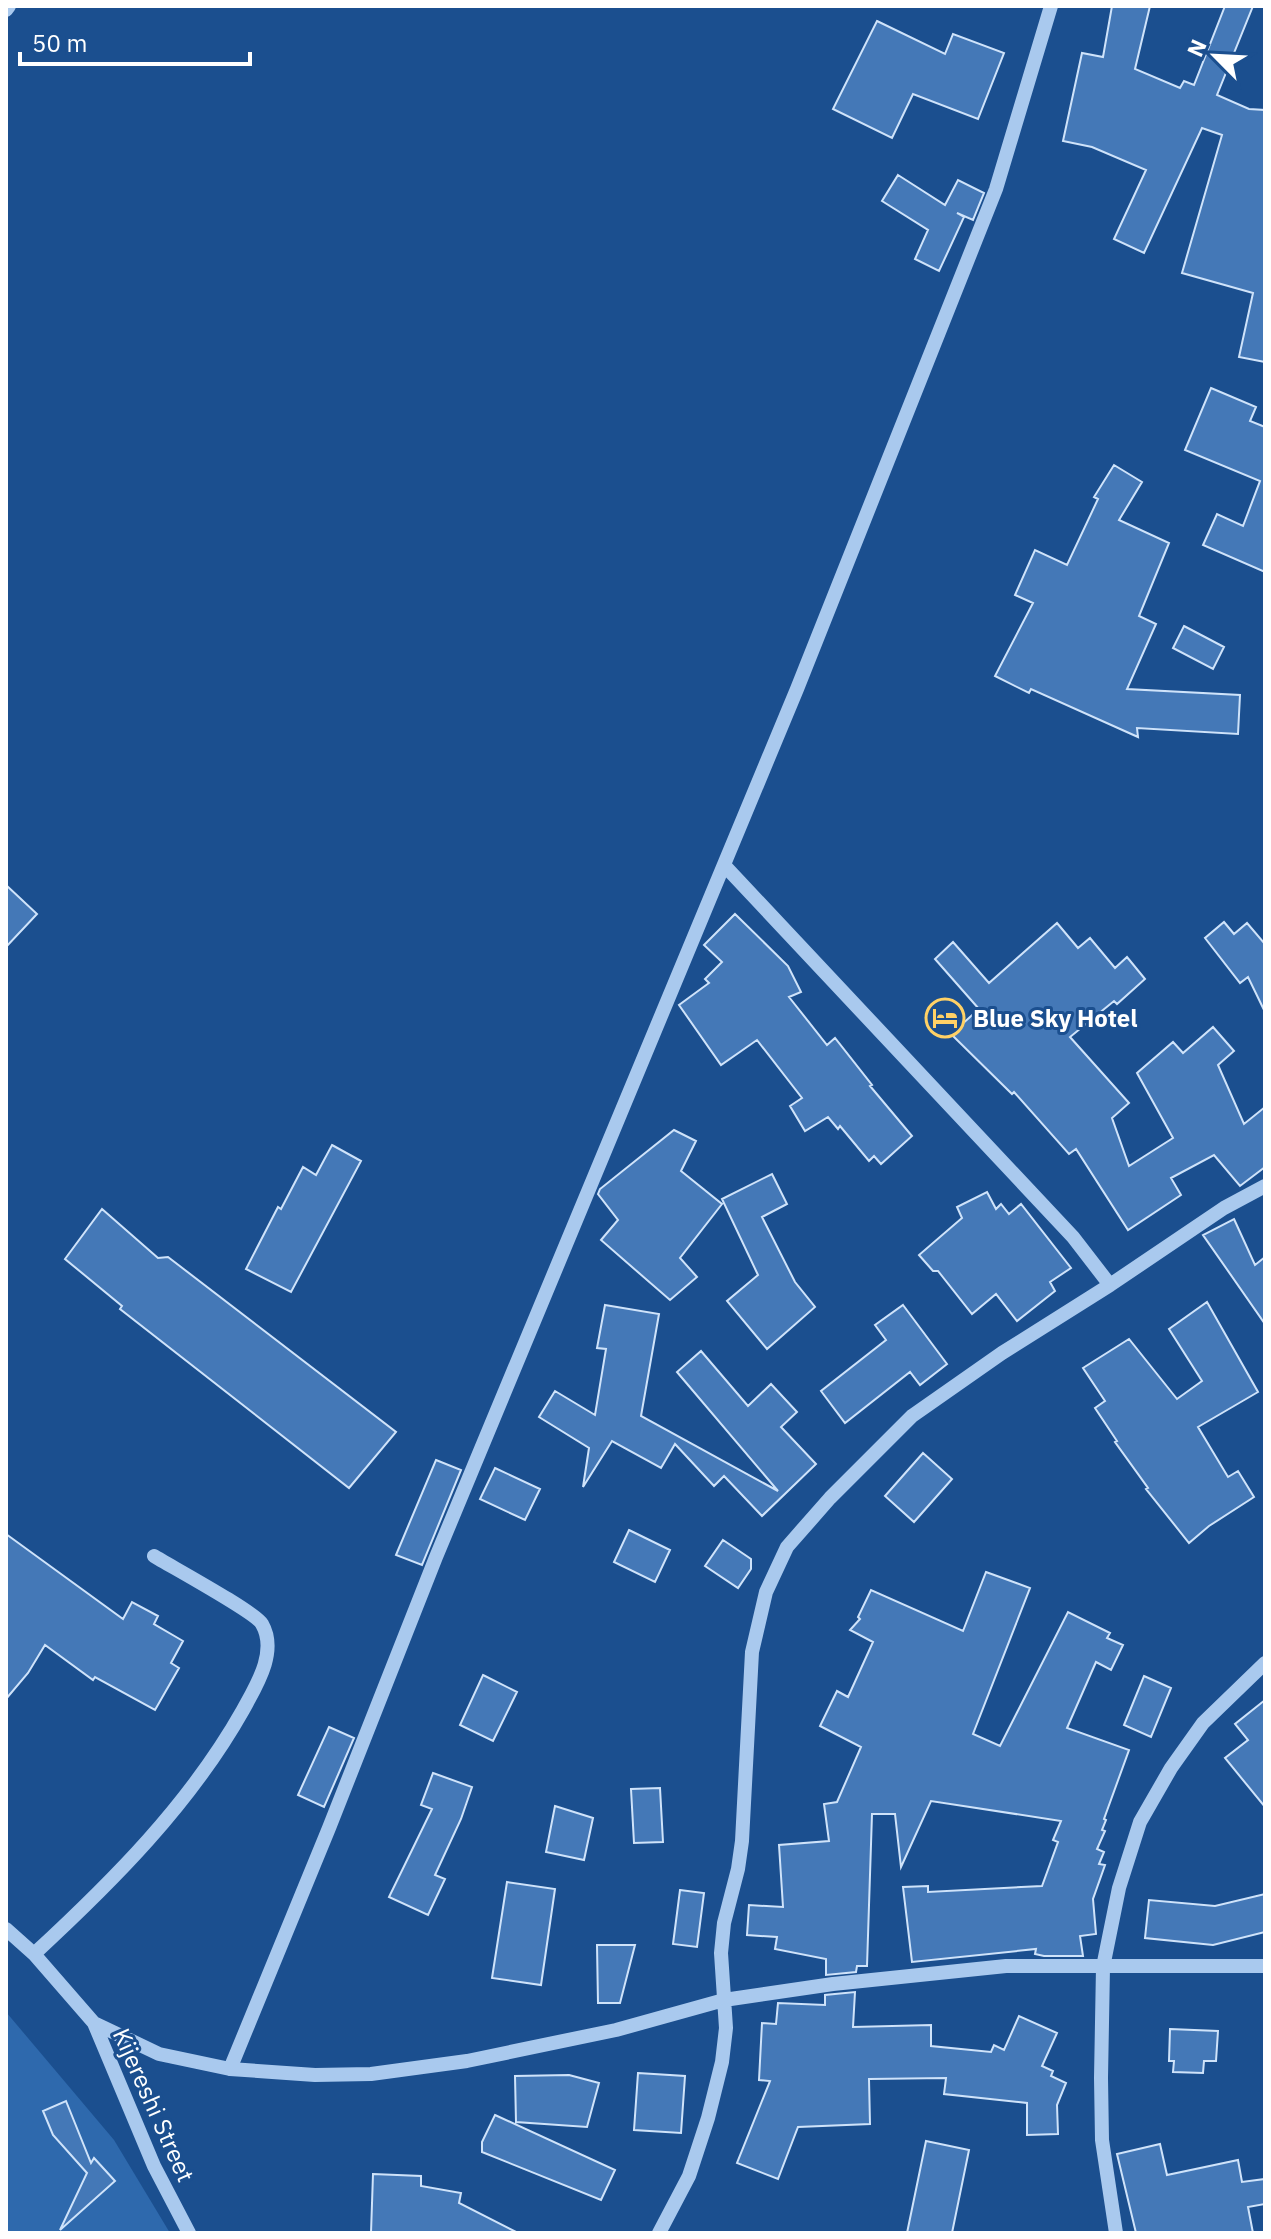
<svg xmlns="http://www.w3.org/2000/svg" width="1271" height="2239" viewBox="0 0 1271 2239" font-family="'IBM Plex Sans',sans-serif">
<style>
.green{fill:#2e69ad}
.building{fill:#4478b7;stroke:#cfe3fa;stroke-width:2}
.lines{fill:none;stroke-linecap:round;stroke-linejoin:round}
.minor{stroke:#a9c9ee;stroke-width:14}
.labels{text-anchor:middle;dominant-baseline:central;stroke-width:6;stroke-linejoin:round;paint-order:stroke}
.poi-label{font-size:24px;font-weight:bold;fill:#fff;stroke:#1b4f8f;text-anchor:start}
.street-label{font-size:24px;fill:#fff;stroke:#1b4f8f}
</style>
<rect width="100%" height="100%" fill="#1b4f8f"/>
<path class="green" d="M 6,2012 L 114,2140 L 170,2233 L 6,2233 Z"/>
<path class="building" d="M 1112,6 L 1150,6 L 1135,69 L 1180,88 L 1184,81 L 1194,85 L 1225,6 L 1253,6 L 1217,95 L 1249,109 L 1265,110 L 1265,362 L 1239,357 L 1253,293 L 1182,273 L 1222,135 L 1202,128 L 1144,253 L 1114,239 L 1146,170 L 1092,147 L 1063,141 L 1082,53 L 1103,57 Z
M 877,21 L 945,54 L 953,34 L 1004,53 L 978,119 L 913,94 L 892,138 L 833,109 Z
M 898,175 L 945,205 L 958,180 L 984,193 L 973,220 L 957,213 L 964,217 L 939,271 L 915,259 L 928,230 L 882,201 Z
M 1211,388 L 1256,407 L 1250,421 L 1265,427 L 1265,572 L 1203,545 L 1217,514 L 1243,526 L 1260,481 L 1185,450 Z
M 1114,465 L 1142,482 L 1119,520 L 1169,543 L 1139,616 L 1156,624 L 1127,689 L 1240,695 L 1238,734 L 1137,728 L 1138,737 L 1031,689 L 1029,693 L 995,676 L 1033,603 L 1015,595 L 1035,550 L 1067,565 L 1098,499 L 1094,497 Z
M 1184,626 L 1224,647 L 1213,669 L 1173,648 Z
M 6,885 L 37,914 L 6,947 Z
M 735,914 L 788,966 L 801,992 L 789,997 L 827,1045 L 835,1038 L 872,1085 L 870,1086 L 912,1136 L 881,1164 L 874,1156 L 869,1161 L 840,1126 L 838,1129 L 828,1117 L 805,1131 L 790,1106 L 802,1098 L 757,1040 L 721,1065 L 679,1005 L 709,983 L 705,979 L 722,962 L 704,945 Z
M 1224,922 L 1234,934 L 1247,923 L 1265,944 L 1265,1012 L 1248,977 L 1240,983 L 1205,938 Z
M 1057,923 L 1078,948 L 1090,938 L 1115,968 L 1127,957 L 1145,979 L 1117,1004 L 1114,1001 L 1070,1037 L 1129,1103 L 1112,1118 L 1129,1166 L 1173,1138 L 1137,1073 L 1173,1042 L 1183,1053 L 1213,1027 L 1234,1051 L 1218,1065 L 1244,1124 L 1265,1107 L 1265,1167 L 1240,1186 L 1214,1155 L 1171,1178 L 1181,1195 L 1128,1230 L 1076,1149 L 1069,1154 L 1014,1092 L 1012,1094 L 951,1034 L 979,1009 L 935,959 L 953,942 L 989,983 Z
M 674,1130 L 696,1141 L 681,1171 L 722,1204 L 680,1258 L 697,1277 L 670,1300 L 601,1240 L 618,1220 L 598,1194 L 600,1189 Z
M 332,1145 L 361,1161 L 291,1292 L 246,1269 L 278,1207 L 281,1209 L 303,1167 L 316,1175 Z
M 772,1174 L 787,1204 L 762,1217 L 795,1282 L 815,1307 L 767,1349 L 727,1301 L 758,1275 L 722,1199 Z
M 987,1192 L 996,1209 L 1001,1204 L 1009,1214 L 1021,1204 L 1071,1268 L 1050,1282 L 1055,1291 L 1017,1321 L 996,1294 L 972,1314 L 938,1271 L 933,1271 L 919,1255 L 962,1218 L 957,1207 Z
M 102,1209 L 158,1258 L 168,1257 L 396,1432 L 349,1488 L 120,1309 L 122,1306 L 65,1259 Z
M 1234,1219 L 1255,1265 L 1265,1257 L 1265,1324 L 1203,1235 Z
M 1207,1302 L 1258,1392 L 1198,1427 L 1228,1477 L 1238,1471 L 1254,1497 L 1209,1526 L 1189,1543 L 1146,1489 L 1148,1488 L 1115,1442 L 1117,1441 L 1095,1408 L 1105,1401 L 1083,1368 L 1129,1339 L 1177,1399 L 1202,1381 L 1169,1329 Z
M 605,1305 L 659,1314 L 641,1416 L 778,1491 L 677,1372 L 701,1351 L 748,1406 L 771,1384 L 797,1412 L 781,1427 L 816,1464 L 762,1516 L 724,1476 L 714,1486 L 675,1444 L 661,1468 L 612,1441 L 583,1487 L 589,1448 L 539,1417 L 555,1391 L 595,1415 L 606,1349 L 597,1348 Z
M 903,1305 L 947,1364 L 920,1385 L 910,1372 L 845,1423 L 821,1391 L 886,1340 L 875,1325 Z
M 923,1453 L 952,1479 L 914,1522 L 885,1496 Z
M 436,1460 L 461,1470 L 422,1565 L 396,1555 Z
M 495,1468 L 540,1489 L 525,1520 L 480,1499 Z
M 629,1530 L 670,1550 L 655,1582 L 614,1562 Z
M 6,1534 L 123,1619 L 132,1602 L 158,1616 L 154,1624 L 183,1641 L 171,1663 L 179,1668 L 155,1710 L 95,1677 L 93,1680 L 45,1645 L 28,1673 L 6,1699 Z
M 723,1540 L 751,1559 L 751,1569 L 738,1588 L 705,1566 Z
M 986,1572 L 1030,1588 L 973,1734 L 1000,1746 L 1068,1612 L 1110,1633 L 1107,1638 L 1123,1645 L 1111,1670 L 1096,1662 L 1067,1728 L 1129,1750 L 1104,1819 L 1106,1820 L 1102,1830 L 1105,1831 L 1097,1849 L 1104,1852 L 1099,1864 L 1105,1865 L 1093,1899 L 1096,1934 L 1080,1936 L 1083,1956 L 1044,1956 L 1035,1954 L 1036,1949 L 912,1962 L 903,1887 L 928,1886 L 928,1892 L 1042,1886 L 1058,1842 L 1053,1840 L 1061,1821 L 931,1801 L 901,1867 L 895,1814 L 872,1814 L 867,1966 L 857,1966 L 856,1972 L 826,1975 L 826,1959 L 775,1949 L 777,1937 L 747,1935 L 749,1905 L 783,1907 L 779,1845 L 829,1841 L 824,1804 L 837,1802 L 861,1747 L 820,1726 L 837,1691 L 848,1697 L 873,1642 L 850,1630 L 860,1619 L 858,1617 L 871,1590 L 963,1631 Z
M 483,1675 L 517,1692 L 493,1741 L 460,1725 Z
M 1144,1676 L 1171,1688 L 1151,1737 L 1124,1725 Z
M 1265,1700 L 1265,1807 L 1225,1758 L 1248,1740 L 1235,1724 Z
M 329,1727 L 354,1738 L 324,1807 L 298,1795 Z
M 433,1773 L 472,1787 L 461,1819 L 435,1875 L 445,1879 L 428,1915 L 389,1897 L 432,1809 L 421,1805 Z
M 660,1788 L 663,1842 L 634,1843 L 631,1789 Z
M 555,1806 L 593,1818 L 584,1860 L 546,1852 Z
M 507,1882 L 555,1889 L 541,1985 L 492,1978 Z
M 680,1890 L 704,1893 L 697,1947 L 673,1944 Z
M 1265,1894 L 1265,1932 L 1213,1945 L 1145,1938 L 1149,1900 L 1215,1906 Z
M 597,1945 L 635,1945 L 620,2003 L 598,2003 Z
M 855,1992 L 853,2027 L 931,2025 L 931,2046 L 991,2052 L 994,2045 L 1004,2050 L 1019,2016 L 1057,2033 L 1042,2066 L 1053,2071 L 1051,2076 L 1066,2083 L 1057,2105 L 1058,2134 L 1027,2135 L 1027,2103 L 944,2094 L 946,2078 L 869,2079 L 870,2124 L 798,2127 L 778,2179 L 737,2163 L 770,2081 L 759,2080 L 762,2023 L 776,2024 L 778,2003 L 825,2005 L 825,1995 Z
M 1170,2029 L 1218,2031 L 1216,2061 L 1204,2061 L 1203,2073 L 1173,2072 L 1174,2061 L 1169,2061 Z
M 638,2073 L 685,2076 L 681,2133 L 634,2130 Z
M 569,2075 L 599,2083 L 587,2127 L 516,2122 L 515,2076 Z
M 66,2101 L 91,2163 L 94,2158 L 115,2181 L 60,2230 L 87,2173 L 53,2135 L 43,2111 Z
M 495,2115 L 615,2170 L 601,2200 L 482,2152 L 482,2142 Z
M 926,2141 L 969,2150 L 952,2233 L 907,2233 Z
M 1160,2144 L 1167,2175 L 1238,2160 L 1242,2182 L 1265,2179 L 1265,2204 L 1248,2207 L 1253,2233 L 1136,2233 L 1117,2154 Z
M 373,2174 L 421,2176 L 421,2186 L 461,2193 L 459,2203 L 518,2233 L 371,2233 Z"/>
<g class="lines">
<path class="minor" d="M 6,10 L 9,6
M 724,865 L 1073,1237 L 1110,1285
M 6,1929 L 34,1954 L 94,2023 L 154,2166 L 189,2233
M 34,1954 C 113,1881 190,1804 243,1710 C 256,1686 278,1652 262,1624 C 255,1612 172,1567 154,1556
M 94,2023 L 159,2054 L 230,2069 L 315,2075 L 371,2074 L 467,2061 L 616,2030 L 724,2000 L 833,1984 L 1006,1966 L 1265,1966
M 230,2069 L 329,1828 L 436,1557 L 797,689 L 996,189 L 1051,6
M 659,2233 L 689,2176 L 708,2118 L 722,2062 L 726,2028 L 721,1953 L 724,1923 L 738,1869 L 742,1841 L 752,1652 L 766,1592 L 787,1547 L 830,1498 L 912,1416 L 1002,1353 L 1110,1285 L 1224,1208 L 1265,1186
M 1116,2233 L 1102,2140 L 1101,2078 L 1103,1967 L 1119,1888 L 1140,1822 L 1171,1768 L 1203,1723 L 1265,1663"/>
</g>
<defs>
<g id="hotel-ring" transform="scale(2)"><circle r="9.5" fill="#1b4f8f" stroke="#ffd166" stroke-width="1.5"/><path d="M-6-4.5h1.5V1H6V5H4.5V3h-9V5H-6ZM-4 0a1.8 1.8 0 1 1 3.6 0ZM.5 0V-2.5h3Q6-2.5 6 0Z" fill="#ffd166"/></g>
</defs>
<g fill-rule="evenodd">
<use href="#hotel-ring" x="945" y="1018"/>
</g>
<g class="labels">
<g class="poi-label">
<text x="973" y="1018">Blue Sky Hotel</text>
</g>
<g class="street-label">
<text transform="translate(154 2105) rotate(66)">Kijereshi Street</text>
</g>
</g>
<rect width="1271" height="2239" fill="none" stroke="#ffffff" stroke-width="16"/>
<g transform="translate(1215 56) rotate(294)" stroke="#1b4f8f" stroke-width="6" paint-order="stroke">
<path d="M0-6L14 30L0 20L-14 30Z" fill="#ffffff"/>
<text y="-12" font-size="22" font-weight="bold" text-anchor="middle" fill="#ffffff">N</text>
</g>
<path d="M20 52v12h230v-12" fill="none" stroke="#ffffff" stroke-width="4"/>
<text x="32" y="52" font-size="24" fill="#ffffff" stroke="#1b4f8f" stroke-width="6" paint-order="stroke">50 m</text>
</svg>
